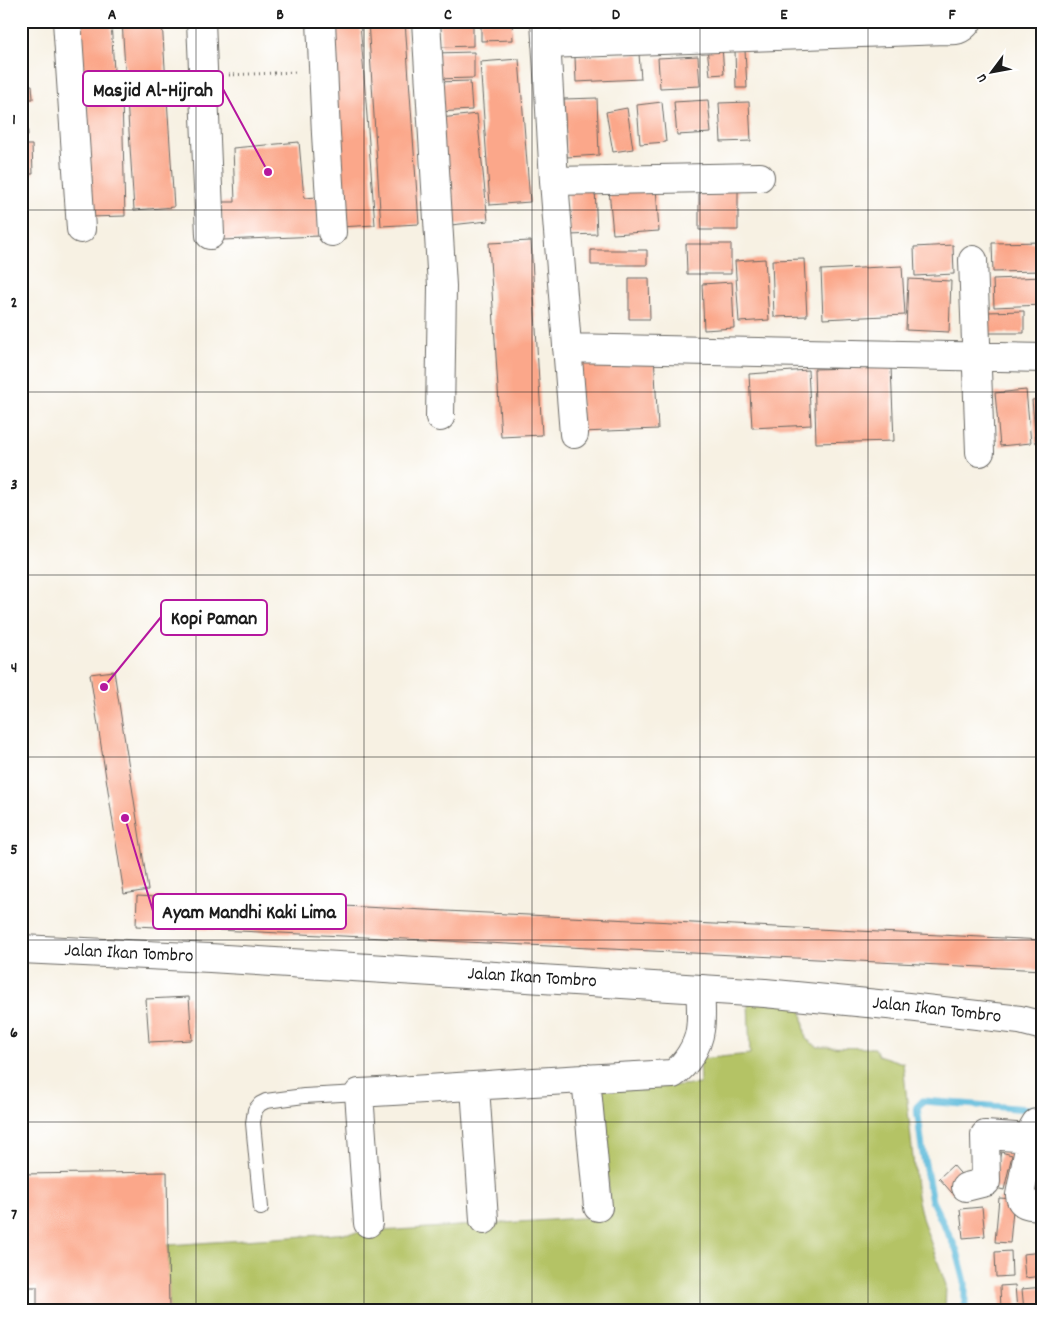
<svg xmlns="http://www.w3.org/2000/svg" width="1064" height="1332" viewBox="0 0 1064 1332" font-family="Dekko,sans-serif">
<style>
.green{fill:#b4c365;stroke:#687040}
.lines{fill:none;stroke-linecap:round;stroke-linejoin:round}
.stream{stroke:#5cbada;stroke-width:7}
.building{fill:#fba78a}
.service-casing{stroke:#696762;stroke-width:16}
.minor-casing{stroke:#696762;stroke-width:30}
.tertiary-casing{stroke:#696762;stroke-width:30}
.path{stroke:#696762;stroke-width:3;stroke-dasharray:1 4;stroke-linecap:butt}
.service{stroke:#fff;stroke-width:14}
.minor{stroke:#fff;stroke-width:28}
.tertiary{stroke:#fff;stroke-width:28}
.grid{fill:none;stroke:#1c1c1c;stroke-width:1;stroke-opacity:0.55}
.labels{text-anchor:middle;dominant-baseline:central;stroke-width:4;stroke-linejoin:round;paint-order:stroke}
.street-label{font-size:19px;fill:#1c1c1c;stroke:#fff}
.leader{fill:none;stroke:#b5179e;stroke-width:2}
.callout-dot{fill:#b5179e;stroke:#fff;stroke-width:2}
.callout{fill:#fff;stroke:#b5179e;stroke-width:2}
.callout-label{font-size:20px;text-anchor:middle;font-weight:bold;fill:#1c1c1c}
.neatline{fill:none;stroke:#1c1c1c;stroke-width:2}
.grid-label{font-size:16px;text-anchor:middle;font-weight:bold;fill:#1c1c1c}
</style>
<rect width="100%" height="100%" fill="#fff"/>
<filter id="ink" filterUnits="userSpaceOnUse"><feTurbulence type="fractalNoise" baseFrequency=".02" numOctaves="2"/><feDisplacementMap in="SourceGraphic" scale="10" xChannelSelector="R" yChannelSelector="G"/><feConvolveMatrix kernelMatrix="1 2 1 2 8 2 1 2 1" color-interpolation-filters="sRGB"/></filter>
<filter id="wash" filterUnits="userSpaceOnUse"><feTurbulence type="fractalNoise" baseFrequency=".0096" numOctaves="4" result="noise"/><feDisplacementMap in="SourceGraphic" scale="20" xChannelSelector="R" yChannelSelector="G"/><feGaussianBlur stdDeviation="1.12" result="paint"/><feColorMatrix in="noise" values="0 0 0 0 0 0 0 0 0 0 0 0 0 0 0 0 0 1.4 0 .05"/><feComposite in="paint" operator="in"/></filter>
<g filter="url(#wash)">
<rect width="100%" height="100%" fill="#f7f1e3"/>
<path class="green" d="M 748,1002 L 801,1005 L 806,1039 L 818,1047 L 875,1048 L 878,1055 L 903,1063 L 917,1196 L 922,1218 L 946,1285 L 945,1311 L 169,1311 L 168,1245 L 611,1216 L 600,1089 L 700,1084 L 699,1059 L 750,1054 Z"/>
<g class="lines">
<path class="stream" d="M 965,1311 L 965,1282 L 957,1251 L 932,1201 L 922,1148 L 917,1107 L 923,1101 L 1042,1110"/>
</g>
<g id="blocks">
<path class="building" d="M 75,21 L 111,21 L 115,88 L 78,90 Z
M 122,21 L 162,21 L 174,207 L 134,210 Z
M 325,21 L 360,21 L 375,225 L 340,227 Z
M 368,21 L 405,21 L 419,224 L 381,226 Z
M 440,21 L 473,21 L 473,46 L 441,47 Z
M 481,21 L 512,21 L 513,40 L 481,41 Z
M 556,21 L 590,21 L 590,23 L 556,23 Z
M 722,46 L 724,74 L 710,75 L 707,48 Z
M 735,50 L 745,50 L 747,88 L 736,88 Z
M 474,52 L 474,78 L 435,79 L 435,53 Z
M 639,54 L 641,79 L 576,82 L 575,57 Z
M 698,56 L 700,86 L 660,88 L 658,58 Z
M 519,59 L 530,202 L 490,205 L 480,62 Z
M 470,81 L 472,110 L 437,112 L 436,82 Z
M 21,85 L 32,85 L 33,99 L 21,99 Z
M 122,96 L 125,216 L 89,217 L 87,97 Z
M 597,98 L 599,155 L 567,157 L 564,99 Z
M 708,100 L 711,133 L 677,135 L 674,102 Z
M 662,102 L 666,142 L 640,144 L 637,105 Z
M 749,102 L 751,141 L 721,142 L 719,103 Z
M 26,103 L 28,136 L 21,136 L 21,104 Z
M 627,108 L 633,149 L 613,152 L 606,112 Z
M 477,114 L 488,221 L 451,225 L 440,118 Z
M 299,142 L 304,198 L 317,197 L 319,236 L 223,240 L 221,202 L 235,202 L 233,148 Z
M 21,145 L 32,145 L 33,174 L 21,174 Z
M 595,187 L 597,234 L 570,235 L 568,188 Z
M 656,187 L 659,231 L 613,234 L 609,190 Z
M 699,189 L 738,189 L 738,230 L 699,230 Z
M 531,241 L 542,435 L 501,437 L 489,243 Z
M 1043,242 L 1043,271 L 993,272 L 992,243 Z
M 686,244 L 731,244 L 731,274 L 687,274 Z
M 953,245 L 954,274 L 915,276 L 914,247 Z
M 591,250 L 647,250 L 647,265 L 591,265 Z
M 765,259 L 769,320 L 739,322 L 735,261 Z
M 804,259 L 807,316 L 774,317 L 772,260 Z
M 902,266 L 905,315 L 823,319 L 821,270 Z
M 1043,277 L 1043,305 L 994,307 L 993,279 Z
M 629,278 L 649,278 L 650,319 L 629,319 Z
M 908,279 L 951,281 L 949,332 L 906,330 Z
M 732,282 L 734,328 L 704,330 L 702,284 Z
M 1024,311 L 1024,333 L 987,333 L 987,312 Z
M 654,354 L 658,429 L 582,432 L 578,358 Z
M 891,367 L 894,441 L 816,443 L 814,369 Z
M 808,370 L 811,425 L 752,428 L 749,374 Z
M 1026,390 L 1031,443 L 1000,446 L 995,393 Z
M 1043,399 L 1043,443 L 1036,443 L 1032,400 Z
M 114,671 L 148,890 L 124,894 L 90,674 Z
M 137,896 L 1043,940 L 1043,970 L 136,926 Z
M 189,997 L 192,1040 L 149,1042 L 146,999 Z
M 1001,1152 L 1012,1155 L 1004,1190 L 992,1187 Z
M 953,1165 L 966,1180 L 952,1193 L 939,1178 Z
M 167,1172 L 169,1311 L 37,1311 L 37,1287 L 21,1287 L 21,1174 Z
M 999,1198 L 1014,1199 L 1010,1243 L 995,1242 Z
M 982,1207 L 985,1236 L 963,1238 L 960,1209 Z
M 1011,1251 L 1012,1276 L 996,1277 L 995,1252 Z
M 1043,1252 L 1043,1276 L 1025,1278 L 1023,1254 Z
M 1015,1285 L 1017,1311 L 1001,1311 L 1000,1286 Z
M 1043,1287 L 1043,1311 L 1024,1311 L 1022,1289 Z"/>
</g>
</g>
<g filter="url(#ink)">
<use href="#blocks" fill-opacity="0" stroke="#696762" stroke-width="1"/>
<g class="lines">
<g class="service-casing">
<path id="service" d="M 261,1208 L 253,1123 L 255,1110 L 260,1104 L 266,1101 L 304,1096 L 359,1093
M 21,1294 L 22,1294"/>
</g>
<g class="minor-casing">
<path id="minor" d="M 67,21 L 81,229
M 201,21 L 210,235
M 321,21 L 326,134 L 332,232
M 426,21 L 442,286 L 440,417
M 545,21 L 554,181 L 574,434
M 546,44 L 945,30 C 955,31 961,31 968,21
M 554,181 L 760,177
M 973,260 L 980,452
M 567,348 L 1043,358
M 586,1078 L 598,1207
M 475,1087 L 484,1220
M 1043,1122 L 1036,1123 L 1033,1128 L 1020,1195 C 1021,1207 1033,1205 1043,1206
M 966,1187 L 986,1182 L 985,1135 L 1031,1138
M 368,1223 L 359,1093 C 464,1087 568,1079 673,1074 C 686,1065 698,1046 700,1030 C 702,1017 701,1003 700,989"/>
</g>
<g class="tertiary-casing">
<g id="tertiary">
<path id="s1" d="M 21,949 L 210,958 L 765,993 L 908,1007 L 1020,1020 L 1043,1026"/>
</g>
</g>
<path class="path" d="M 229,75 L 297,72"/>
<use href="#service" class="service"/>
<use href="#minor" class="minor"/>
<use href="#tertiary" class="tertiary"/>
</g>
</g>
<path class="grid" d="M 196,21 L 196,1311M 364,21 L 364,1311M 532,21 L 532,1311M 700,21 L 700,1311M 868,21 L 868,1311M 21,210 L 1043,210M 21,392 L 1043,392M 21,575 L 1043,575M 21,757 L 1043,757M 21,940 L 1043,940M 21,1122 L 1043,1122"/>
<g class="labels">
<g class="street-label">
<text stroke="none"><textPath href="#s1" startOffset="108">Jalan Ikan Tombro</textPath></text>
<text stroke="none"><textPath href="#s1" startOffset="512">Jalan Ikan Tombro</textPath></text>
<text stroke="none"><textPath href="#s1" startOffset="918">Jalan Ikan Tombro</textPath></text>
</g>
</g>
<path class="leader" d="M268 172L223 89M104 687L161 617M125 818L153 911"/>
<g class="callout-dot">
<circle cx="268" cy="172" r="5"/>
<circle cx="104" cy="687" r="5"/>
<circle cx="125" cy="818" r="5"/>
</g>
<g class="callout">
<rect x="83" y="71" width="140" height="35" rx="5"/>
<rect x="161" y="600" width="106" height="35" rx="5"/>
<rect x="153" y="894" width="193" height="35" rx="5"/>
</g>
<g class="callout-label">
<text x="153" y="96">Masjid Al-Hijrah</text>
<text x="214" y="624">Kopi Paman</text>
<text x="249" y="918">Ayam Mandhi Kaki Lima</text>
</g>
<rect width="1064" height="1332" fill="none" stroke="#fff" stroke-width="55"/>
<g transform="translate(992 72) rotate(238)" stroke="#ffffff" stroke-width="4" paint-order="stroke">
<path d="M0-4L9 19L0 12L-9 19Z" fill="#1c1c1c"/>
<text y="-8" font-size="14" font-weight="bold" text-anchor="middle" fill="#1c1c1c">U</text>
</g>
<rect x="28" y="28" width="1008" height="1276" class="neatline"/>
<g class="grid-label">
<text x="112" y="19">A</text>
<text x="280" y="19">B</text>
<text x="448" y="19">C</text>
<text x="616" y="19">D</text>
<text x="784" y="19">E</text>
<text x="952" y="19">F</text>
<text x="14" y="124">1</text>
<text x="14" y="307">2</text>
<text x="14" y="489">3</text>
<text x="14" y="672">4</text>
<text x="14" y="854">5</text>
<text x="14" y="1037">6</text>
<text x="14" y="1219">7</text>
</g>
</svg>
